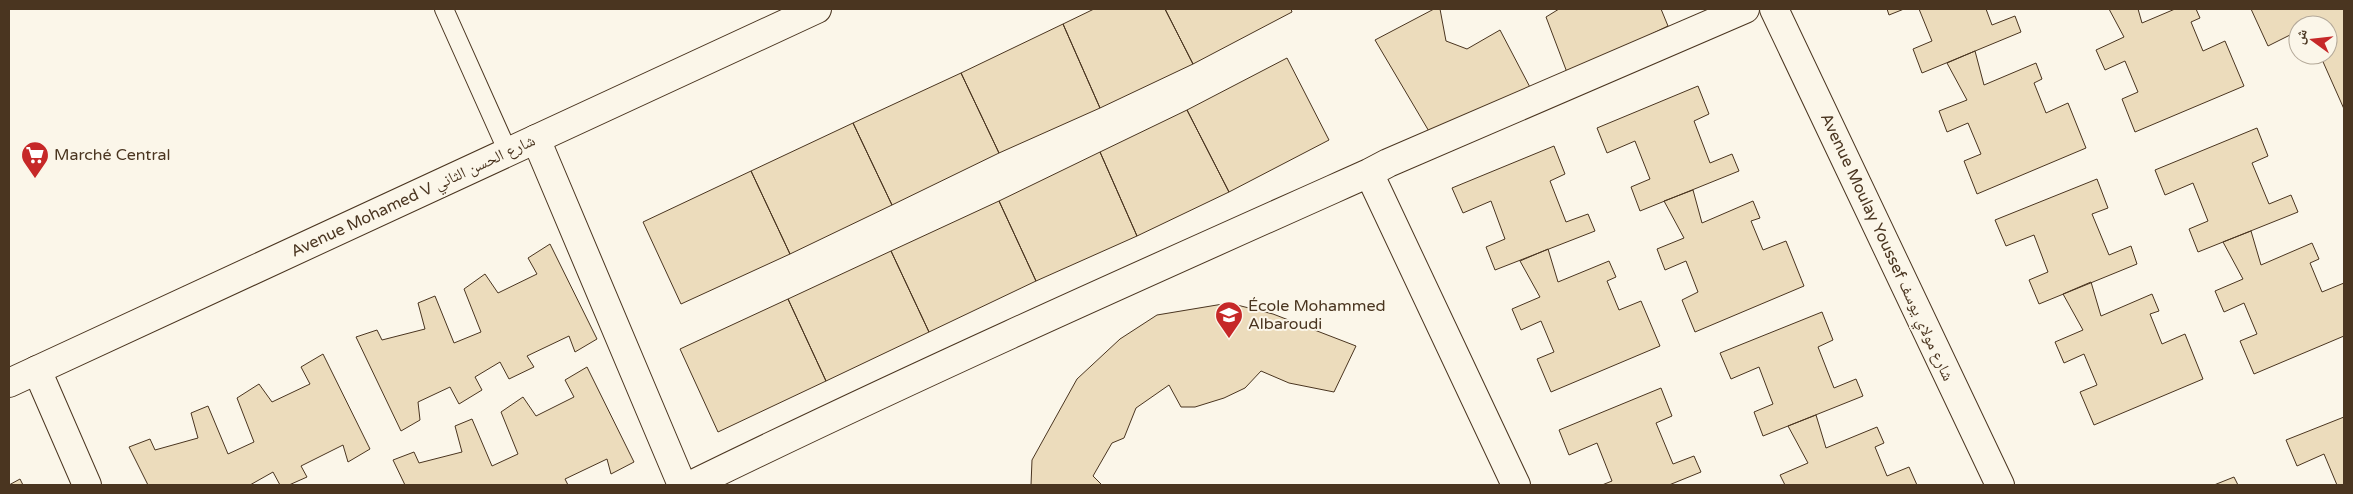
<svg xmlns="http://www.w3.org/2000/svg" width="2353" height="494" viewBox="0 0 2353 494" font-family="'Varela Round','Noto Naskh Arabic',sans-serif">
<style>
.building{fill:#ecdcbc;stroke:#4a3520}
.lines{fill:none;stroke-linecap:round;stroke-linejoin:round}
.service-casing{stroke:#4a3520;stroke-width:20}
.minor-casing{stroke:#4a3520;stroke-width:30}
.tertiary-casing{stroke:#4a3520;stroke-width:30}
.service{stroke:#fbf6e9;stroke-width:18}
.minor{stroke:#fbf6e9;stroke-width:28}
.tertiary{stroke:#fbf6e9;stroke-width:28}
.labels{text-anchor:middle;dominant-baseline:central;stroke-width:4;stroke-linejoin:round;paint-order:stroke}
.poi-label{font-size:16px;fill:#4a3520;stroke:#fbf6e9;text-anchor:start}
.street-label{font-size:16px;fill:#4a3520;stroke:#fbf6e9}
</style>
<rect width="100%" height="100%" fill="#fbf6e9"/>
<path class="building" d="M 1094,9 L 1165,9 L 1193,64 L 1100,108 L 1063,24 Z
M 1165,9 L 1291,9 L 1292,12 L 1193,64 Z
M 1434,9 L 1440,9 L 1446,41 L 1467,49 L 1500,30 L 1532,91 L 1430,133 L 1375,40 Z
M 1559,9 L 1661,9 L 1668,26 L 1568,75 L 1546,17 Z
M 1887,9 L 1904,9 L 1889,15 Z
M 1919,9 L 1986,9 L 1992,25 L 2015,16 L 2021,32 L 1922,73 L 1913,49 L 1932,41 Z
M 2109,9 L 2138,9 L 2142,23 L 2175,9 L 2196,9 L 2200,18 L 2191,22 L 2203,51 L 2225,41 L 2244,86 L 2135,132 L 2122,99 L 2138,92 L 2125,61 L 2105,70 L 2096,50 L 2124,37 Z
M 2251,9 L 2344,9 L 2344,109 L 2320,55 L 2328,55 L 2328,25 L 2298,25 L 2298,31 L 2268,46 Z
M 1063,24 L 1100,108 L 999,153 L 961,73 Z
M 1975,51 L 1984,85 L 2036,63 L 2042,79 L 2034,83 L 2046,113 L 2068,103 L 2086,148 L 1977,194 L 1964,161 L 1981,154 L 1968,123 L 1947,132 L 1939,111 L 1967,100 L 1947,63 Z
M 1287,58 L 1329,140 L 1229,192 L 1187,110 Z
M 961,73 L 999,153 L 892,205 L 853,123 Z
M 1698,86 L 1709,114 L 1694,121 L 1710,163 L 1732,154 L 1739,171 L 1640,211 L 1631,187 L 1650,179 L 1635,141 L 1607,153 L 1597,128 Z
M 1187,110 L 1229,192 L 1137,236 L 1100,152 Z
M 853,123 L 892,205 L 790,254 L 751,171 Z
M 2257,128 L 2268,156 L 2252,163 L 2269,204 L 2291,195 L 2298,212 L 2198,252 L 2189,229 L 2208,221 L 2193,183 L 2165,195 L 2155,170 Z
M 1554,146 L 1565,174 L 1550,181 L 1566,222 L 1588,214 L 1595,231 L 1495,270 L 1486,247 L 1505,239 L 1491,201 L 1463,213 L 1452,188 Z
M 1100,152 L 1137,236 L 1036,281 L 999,201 Z
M 751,171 L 790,254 L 681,304 L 643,222 Z
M 2097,179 L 2108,208 L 2092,214 L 2109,255 L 2131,246 L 2137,264 L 2039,304 L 2029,280 L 2048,272 L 2034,235 L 2006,246 L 1995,220 Z
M 1693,190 L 1702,223 L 1753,201 L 1760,218 L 1751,221 L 1763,250 L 1786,241 L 1804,286 L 1695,332 L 1682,300 L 1698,292 L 1686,261 L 1665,270 L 1657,249 L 1684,238 L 1664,201 Z
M 999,201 L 1036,281 L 929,332 L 891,251 Z
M 2251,231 L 2261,265 L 2312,243 L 2319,259 L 2310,263 L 2322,292 L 2344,283 L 2344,336 L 2254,374 L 2240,341 L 2257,334 L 2244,303 L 2224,312 L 2215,291 L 2243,279 L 2223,242 Z
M 550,244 L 597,339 L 575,352 L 569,336 L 527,356 L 534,367 L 509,379 L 500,362 L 475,377 L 482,390 L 459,404 L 450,387 L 418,402 L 420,420 L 401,431 L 356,337 L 377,330 L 382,340 L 425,329 L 418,303 L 435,296 L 454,343 L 481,332 L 464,289 L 485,274 L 498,293 L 537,274 L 528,258 Z
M 1548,249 L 1558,282 L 1609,261 L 1616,277 L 1607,281 L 1619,310 L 1641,301 L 1660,346 L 1551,392 L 1537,359 L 1554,352 L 1541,321 L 1521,330 L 1512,309 L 1540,297 L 1520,261 Z
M 891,251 L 929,332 L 826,381 L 788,299 Z
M 2091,282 L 2101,316 L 2152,294 L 2159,311 L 2150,314 L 2162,344 L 2185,334 L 2203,379 L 2094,425 L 2080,392 L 2097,385 L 2084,354 L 2064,363 L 2055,342 L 2083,330 L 2063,294 Z
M 788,299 L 826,381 L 718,432 L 680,349 Z
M 1229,303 L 1273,314 L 1356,346 L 1334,392 L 1289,383 L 1261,371 L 1245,388 L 1224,398 L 1195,407 L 1181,407 L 1169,385 L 1136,408 L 1124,438 L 1112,443 L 1093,476 L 1102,485 L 1031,485 L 1032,460 L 1077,379 L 1120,339 L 1157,315 Z
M 1822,312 L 1833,340 L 1818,347 L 1834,388 L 1856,379 L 1863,396 L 1763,436 L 1754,412 L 1773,404 L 1759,367 L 1731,379 L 1720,353 Z
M 323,354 L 370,449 L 348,462 L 343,445 L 301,466 L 307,477 L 289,485 L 280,485 L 273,472 L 250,485 L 148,485 L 129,447 L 150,439 L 155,450 L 198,438 L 191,413 L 208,406 L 228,454 L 254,442 L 237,398 L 259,384 L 272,402 L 310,384 L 301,367 Z
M 587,367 L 634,462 L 611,474 L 607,459 L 565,479 L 568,485 L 405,485 L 393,460 L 414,452 L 419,463 L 462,452 L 455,426 L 472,419 L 492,466 L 518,454 L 501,412 L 523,397 L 536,416 L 574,397 L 565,380 Z
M 1661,388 L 1672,416 L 1656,423 L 1673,464 L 1694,456 L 1701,472 L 1669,485 L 1602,485 L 1612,481 L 1597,443 L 1569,455 L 1559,430 Z
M 1816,415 L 1826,448 L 1877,427 L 1884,443 L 1875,447 L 1887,476 L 1909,467 L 1917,485 L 1785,485 L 1780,475 L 1808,463 L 1788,426 Z
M 2344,417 L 2344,485 L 2337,485 L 2324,454 L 2297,466 L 2286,440 Z
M 2234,477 L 2238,485 L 2214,485 Z
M 20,479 L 23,485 L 9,485 Z"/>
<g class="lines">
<g class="service-casing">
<path id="service" d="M 444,9 L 508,152"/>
</g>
<g class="minor-casing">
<path id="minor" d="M 536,139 L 682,485
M 1369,173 L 1516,485
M 37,370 L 87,485
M 691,485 C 914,376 1141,275 1369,173 L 1388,163 L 1745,9"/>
</g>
<g class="tertiary-casing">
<path id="tertiary" d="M 1774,9 L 2000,485
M 9,383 L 817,9"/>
</g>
<use href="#service" class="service"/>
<use href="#minor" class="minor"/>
<use href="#tertiary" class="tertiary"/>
</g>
<defs>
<g id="supermarket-pin" transform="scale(1.4375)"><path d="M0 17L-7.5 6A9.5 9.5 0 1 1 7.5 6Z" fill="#c62828" stroke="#fbf6e9"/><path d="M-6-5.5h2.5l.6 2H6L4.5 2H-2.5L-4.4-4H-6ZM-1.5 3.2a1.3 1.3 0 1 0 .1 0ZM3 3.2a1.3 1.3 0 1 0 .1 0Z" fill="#fff"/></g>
<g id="school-pin" transform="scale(1.4375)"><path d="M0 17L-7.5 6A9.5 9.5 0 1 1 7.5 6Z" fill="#c62828" stroke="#fbf6e9"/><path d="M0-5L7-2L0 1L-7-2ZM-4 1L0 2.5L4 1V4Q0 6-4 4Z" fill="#fff"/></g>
</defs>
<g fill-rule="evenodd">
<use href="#supermarket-pin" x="35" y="155"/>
<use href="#school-pin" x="1229" y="315"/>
</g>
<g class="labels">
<g class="poi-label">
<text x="54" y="155">Marché Central</text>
<text x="1248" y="306">École Mohammed<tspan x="1248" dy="18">Albaroudi</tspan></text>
</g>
<g class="street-label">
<text transform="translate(413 196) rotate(-25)">Avenue Mohamed V شارع الحسن الثاني</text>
<text transform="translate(1887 247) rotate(65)">Avenue Moulay Youssef شارع مولاي يوسف</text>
</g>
</g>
<rect width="2353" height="494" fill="none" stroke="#4a3520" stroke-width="20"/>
<g transform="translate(2313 40) rotate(285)"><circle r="24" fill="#fbf6e9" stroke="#b4a999"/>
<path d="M0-4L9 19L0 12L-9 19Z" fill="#c62828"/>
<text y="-8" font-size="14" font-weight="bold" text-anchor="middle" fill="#4a3520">ش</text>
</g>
</svg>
